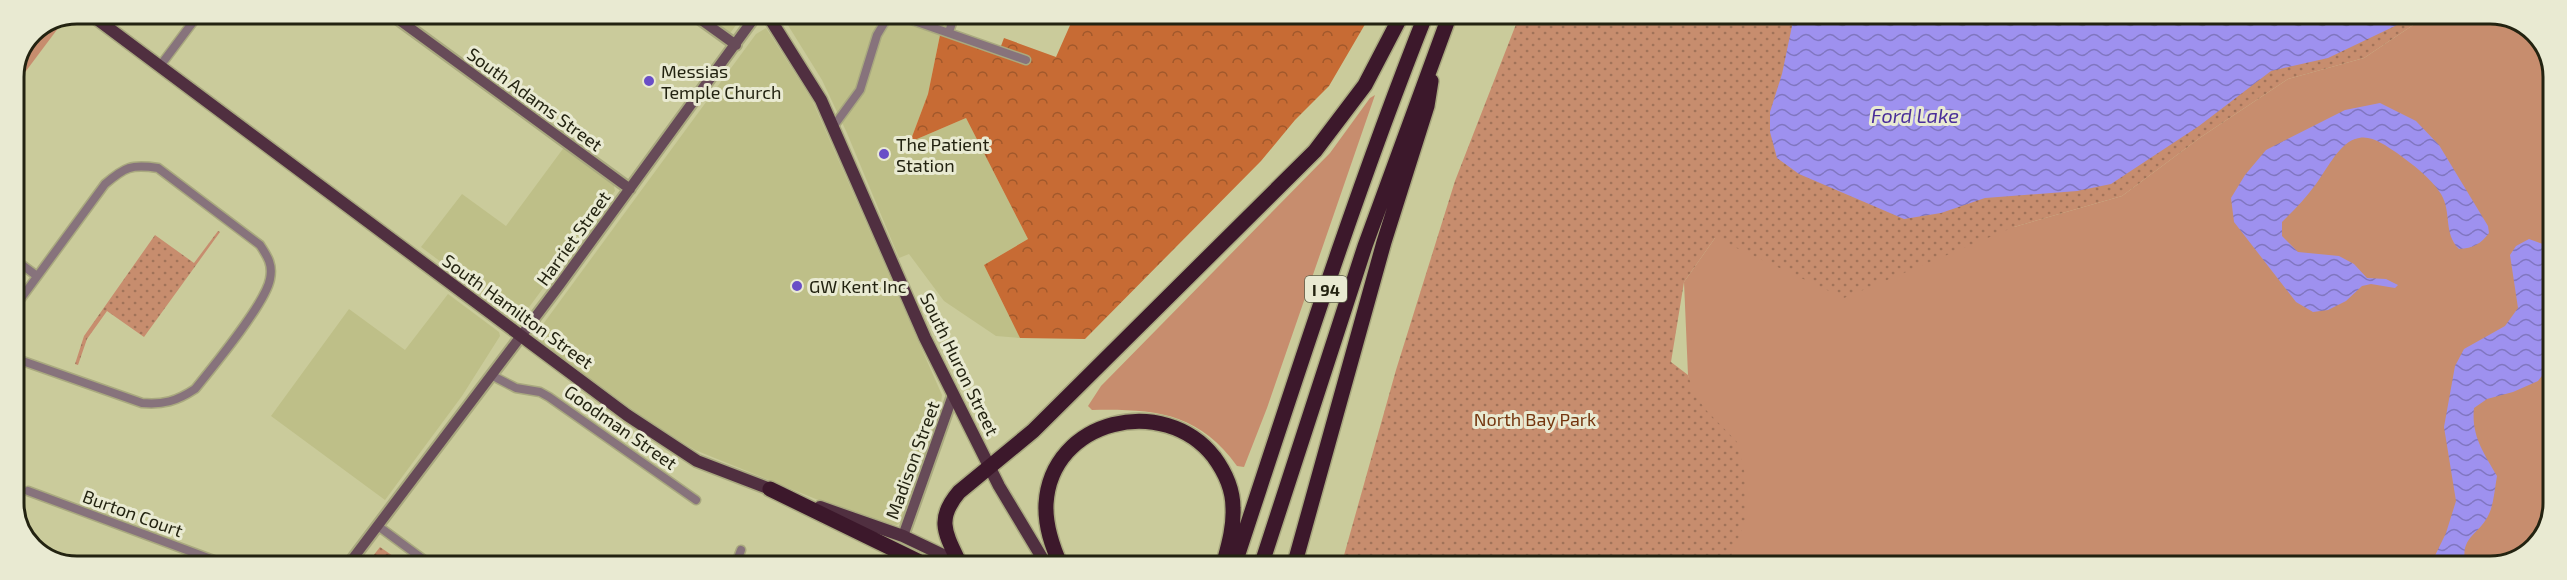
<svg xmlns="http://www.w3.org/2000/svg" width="2567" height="580" viewBox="0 0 2567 580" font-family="'Exo 2',sans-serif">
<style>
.built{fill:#bebf88}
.green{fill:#c78d6e}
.forest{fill:url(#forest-crowns)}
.park{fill:url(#park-dots)}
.water{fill:url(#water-waves)}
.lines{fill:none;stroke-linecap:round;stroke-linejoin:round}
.street-casing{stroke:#a9a97f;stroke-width:11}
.secondary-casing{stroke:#a9a97f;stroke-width:14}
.primary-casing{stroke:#a9a97f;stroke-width:15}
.highway-casing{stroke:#a9a97f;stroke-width:18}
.street{stroke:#87737c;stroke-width:8}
.secondary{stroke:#674b58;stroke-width:10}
.primary{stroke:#502f40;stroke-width:12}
.highway{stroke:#3c182b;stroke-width:15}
.poi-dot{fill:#694ec7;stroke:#e9ead2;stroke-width:2}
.labels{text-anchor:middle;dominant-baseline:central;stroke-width:6;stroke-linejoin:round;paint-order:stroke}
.shield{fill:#e9ead2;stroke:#5e5f4b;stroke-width:1.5}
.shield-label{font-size:16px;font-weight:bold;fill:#232311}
.poi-label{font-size:18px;fill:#232311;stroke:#e9ead2;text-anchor:start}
.street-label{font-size:18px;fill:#232311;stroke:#e9ead2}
.park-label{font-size:18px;fill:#74360f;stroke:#e9ead2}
.water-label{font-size:20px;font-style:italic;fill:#4a2e99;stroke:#e9ead2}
.rim{fill:none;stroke:#232311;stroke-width:3}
</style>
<defs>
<pattern id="forest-crowns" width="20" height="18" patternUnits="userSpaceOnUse" patternTransform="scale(1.5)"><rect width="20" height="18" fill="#c76b34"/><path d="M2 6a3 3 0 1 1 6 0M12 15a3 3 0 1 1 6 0" fill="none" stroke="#a1582b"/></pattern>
<pattern id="park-dots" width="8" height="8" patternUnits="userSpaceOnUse" patternTransform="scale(1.5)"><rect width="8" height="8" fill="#c78d6e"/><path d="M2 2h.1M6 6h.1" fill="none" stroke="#a17359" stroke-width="1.8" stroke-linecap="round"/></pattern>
<pattern id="water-waves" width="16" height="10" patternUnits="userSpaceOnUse" patternTransform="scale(1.5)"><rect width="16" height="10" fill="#9e91ef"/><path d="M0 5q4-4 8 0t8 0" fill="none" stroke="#8076c0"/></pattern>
</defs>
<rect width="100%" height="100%" fill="#cacb9b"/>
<path class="built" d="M 702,14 L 744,14 L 731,32 L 725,32 Z
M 781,14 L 872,14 L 881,17 L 887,24 L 897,21 L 940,35 L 928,94 L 910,142 L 966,118 L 1028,239 L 984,265 L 1020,338 L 996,336 L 944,301 L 909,254 L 899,258 L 847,133 L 822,80 Z
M 766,28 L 812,100 L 942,395 L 938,424 L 906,517 L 897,525 L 870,521 L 695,450 L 644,418 L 540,341 L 541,327 L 756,34 Z
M 565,146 L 613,182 L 615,191 L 524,314 L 516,318 L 421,247 L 462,194 L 506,226 Z
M 448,294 L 499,332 L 500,336 L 462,396 L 385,500 L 271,416 L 349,309 L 405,350 Z"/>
<path class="green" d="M 2428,15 L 2503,15 L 2537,35 L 2553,69 L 2552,516 L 2532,551 L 2490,566 L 1727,566 L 1688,375 L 1684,282 L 1715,238 L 2014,227 L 2122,196 L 2201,137 L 2288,79 L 2364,58 Z
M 65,19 L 14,87 L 14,77 L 32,32 Z
M 1375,95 L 1267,408 L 1244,467 L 1237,466 C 1198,412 1154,409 1092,410 L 1088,406 L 1101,386 L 1330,153 L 1370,98 Z"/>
<path class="forest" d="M 1075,14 L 1371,14 L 1329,86 L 1295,120 L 1261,161 L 1085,339 L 1020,338 L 984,265 L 1028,239 L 966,118 L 910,142 L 928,94 L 940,35 L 998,54 L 1004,38 L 1056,57 Z"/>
<path class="park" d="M 1520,14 L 2428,15 L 2364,58 L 2288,79 L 2201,137 L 2122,196 L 2014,227 L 1844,298 L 1715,238 L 1684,282 L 1671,362 L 1688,375 L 1694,393 L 1705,409 L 1737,442 L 1747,482 L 1745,522 L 1727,566 L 1341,566 L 1396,370 L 1455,181 Z
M 218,231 L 220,232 L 144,337 L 107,311 L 87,339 L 78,365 L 75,364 L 84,336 L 155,235 L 194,263 Z
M 380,547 L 406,565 L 366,565 Z"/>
<path class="water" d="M 1788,14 L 2418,15 L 2328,58 L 2271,71 L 2199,126 L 2111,184 L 2077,191 L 1985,198 L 1941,213 L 1904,219 L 1799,174 L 1777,158 L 1770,132 L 1770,112 L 1782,74 L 1792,26 Z
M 2380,103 L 2416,121 L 2439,145 L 2488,226 L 2489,233 C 2481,244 2473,248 2459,249 C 2443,233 2452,212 2441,194 C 2430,177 2412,164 2397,153 C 2385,145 2370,133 2355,139 C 2338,145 2326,171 2316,184 C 2306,198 2294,210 2282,222 L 2282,236 L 2298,252 L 2339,256 L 2354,264 L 2367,278 L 2386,279 L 2398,285 L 2395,288 L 2371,284 L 2362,286 L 2346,301 L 2328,310 L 2313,312 L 2296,302 L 2234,222 L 2231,198 L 2245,175 L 2266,150 L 2345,110 Z
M 2529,239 L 2543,244 L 2553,259 L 2552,363 L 2538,381 L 2513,392 L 2487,399 L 2474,408 C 2471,436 2484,453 2497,476 C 2495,487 2494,499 2491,509 C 2482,536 2458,534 2466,566 L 2430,566 L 2446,533 L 2456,501 L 2444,427 L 2455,366 L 2464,349 L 2505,326 L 2518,308 L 2510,255 L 2516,246 Z"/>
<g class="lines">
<g class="street-casing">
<path id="street" d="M 949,32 L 955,14
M 160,66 L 199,14
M 833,127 L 860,90 L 877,35 L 886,20 L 900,16 L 1026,60
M 14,259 L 37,276
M 14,308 L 105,184 C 125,167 131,164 158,168 L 260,245 C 268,257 273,265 270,279 C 266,303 212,368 195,389 C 177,401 163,405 142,403 L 14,358
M 491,375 L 516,388 L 540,392 L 549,397 L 696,500
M 28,491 L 227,565
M 378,526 L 431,565
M 735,566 L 741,550"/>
</g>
<g class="secondary-casing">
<path id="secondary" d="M 391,14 L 630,189
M 693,14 L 736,45
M 903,536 L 953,395
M 348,565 L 558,287 L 757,14"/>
</g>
<g class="primary-casing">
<path id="primary" d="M 90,14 L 627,415 L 697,461 L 778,492
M 767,14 L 821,100 L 925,338 L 999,486 L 1047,566
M 820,507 L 903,536 L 966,566"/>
</g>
<g class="highway-casing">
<path id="highway" d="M 770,489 L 928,566
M 959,562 C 945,533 936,519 959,492 L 1033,431 L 1315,151 L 1365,85 L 1402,14
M 1061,566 C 1052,546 1045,526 1046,504 C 1051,419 1164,393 1214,457 C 1225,472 1233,489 1233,508 C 1234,528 1228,547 1223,566
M 1234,566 C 1295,381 1354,195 1426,14
M 1261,566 L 1365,246 L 1450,14
M 1294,566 L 1384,242 L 1427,106 L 1431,81"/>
</g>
<use href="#street" class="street"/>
<use href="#secondary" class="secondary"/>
<use href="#primary" class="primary"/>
<use href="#highway" class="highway"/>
</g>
<g class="poi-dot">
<circle cx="649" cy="81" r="6"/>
<circle cx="884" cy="154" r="6"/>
<circle cx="797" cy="286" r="6"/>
</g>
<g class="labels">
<rect class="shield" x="1305" y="276" width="42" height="26" rx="4.5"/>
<g class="shield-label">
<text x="1326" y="289">I 94</text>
</g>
<g class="poi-label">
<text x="661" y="71">Messias<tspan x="661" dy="21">Temple Church</tspan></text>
<text x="896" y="144">The Patient<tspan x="896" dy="21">Station</tspan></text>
<text x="809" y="286">GW Kent Inc</text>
</g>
<g class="street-label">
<text transform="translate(535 99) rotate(36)">South Adams Street</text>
<text transform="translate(573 238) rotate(-54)">Harriet Street</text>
<text transform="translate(518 311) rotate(36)">South Hamilton Street</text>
<text transform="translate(960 364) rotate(64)">South Huron Street</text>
<text transform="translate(621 427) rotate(35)">Goodman Street</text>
<text transform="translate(912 460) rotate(-70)">Madison Street</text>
<text transform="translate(133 513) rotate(20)">Burton Court</text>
</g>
<g class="park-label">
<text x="1535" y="419">North Bay Park</text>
</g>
<g class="water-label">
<text x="1915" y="115">Ford Lake</text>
</g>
</g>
<path d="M0 0H2567V580H0ZM77 24H2490A53 53 0 0 1 2543 77V503A53 53 0 0 1 2490 556H77A53 53 0 0 1 24 503V77A53 53 0 0 1 77 24Z" fill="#e9ead2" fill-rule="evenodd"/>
<path class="rim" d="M77 24H2490A53 53 0 0 1 2543 77V503A53 53 0 0 1 2490 556H77A53 53 0 0 1 24 503V77A53 53 0 0 1 77 24Z"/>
</svg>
